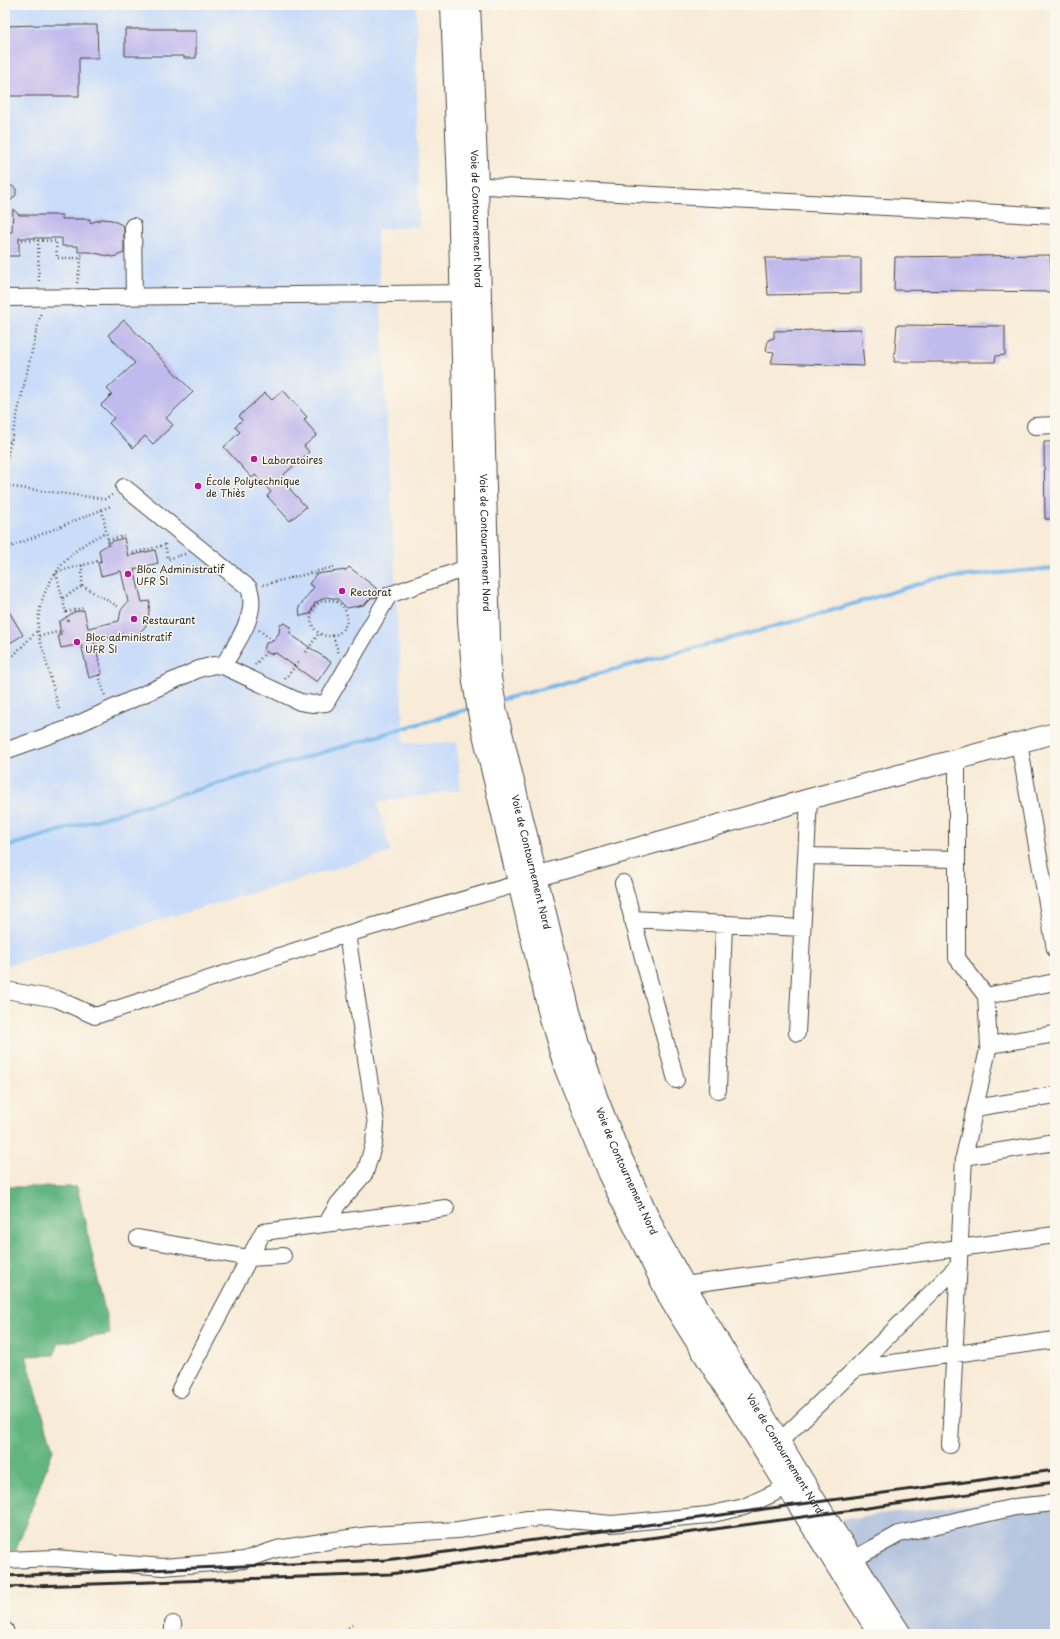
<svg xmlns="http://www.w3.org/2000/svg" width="1060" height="1639" viewBox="0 0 1060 1639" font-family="'Playpen Sans',sans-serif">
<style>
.built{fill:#c9dcf9}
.industrial{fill:#b6c5de}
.forest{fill:#63b580;stroke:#477056}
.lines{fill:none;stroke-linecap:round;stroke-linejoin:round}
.stream{stroke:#77b7eb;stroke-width:4}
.building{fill:#c1baec}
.minor-casing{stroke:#4a4845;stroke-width:18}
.tertiary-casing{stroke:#4a4845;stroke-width:22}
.primary-casing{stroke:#4a4845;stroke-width:24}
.path{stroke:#4a4845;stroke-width:2.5;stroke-dasharray:1 3;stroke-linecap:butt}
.minor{stroke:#fff;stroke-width:16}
.tertiary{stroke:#fff;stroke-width:20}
.primary{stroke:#fff;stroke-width:22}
.rail{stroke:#2b2b2b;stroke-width:3}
.poi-dot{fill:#b5179e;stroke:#fbf7ec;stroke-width:1.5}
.labels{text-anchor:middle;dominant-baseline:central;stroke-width:3;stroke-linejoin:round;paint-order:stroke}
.street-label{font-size:10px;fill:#2b2b2b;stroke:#fbf7ec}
.poi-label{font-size:10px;fill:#2b2b2b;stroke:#fbf7ec;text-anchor:start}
</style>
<rect width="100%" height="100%" fill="#fbf7ec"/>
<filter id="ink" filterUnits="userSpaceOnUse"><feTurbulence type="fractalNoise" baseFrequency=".025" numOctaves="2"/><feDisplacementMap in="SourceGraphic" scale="8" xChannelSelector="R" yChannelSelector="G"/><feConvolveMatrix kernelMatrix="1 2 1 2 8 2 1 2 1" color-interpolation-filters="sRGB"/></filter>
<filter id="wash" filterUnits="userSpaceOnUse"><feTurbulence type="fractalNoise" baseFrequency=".012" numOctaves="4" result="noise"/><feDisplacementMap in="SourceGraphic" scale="16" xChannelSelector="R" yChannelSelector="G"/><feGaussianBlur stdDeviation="0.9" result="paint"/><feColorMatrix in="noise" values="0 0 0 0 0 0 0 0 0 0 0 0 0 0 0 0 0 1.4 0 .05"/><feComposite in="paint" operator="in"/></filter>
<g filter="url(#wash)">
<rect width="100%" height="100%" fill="#f8ebd7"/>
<path class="built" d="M 5,5 L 416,5 L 419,226 L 377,230 L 404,743 L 457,742 L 461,790 L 377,802 L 391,852 L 5,966 Z"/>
<path class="industrial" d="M 1055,1495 L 1055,1634 L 907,1634 L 841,1519 Z"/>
<path class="forest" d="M 5,1187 L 77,1187 L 110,1334 L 59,1343 L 54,1355 L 26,1356 L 53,1450 L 16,1550 L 5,1550 Z"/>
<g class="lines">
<path class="stream" d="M 500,700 L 810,617 L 935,579 L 1055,568
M 5,847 L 472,708"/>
</g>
<g id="blocks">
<path class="building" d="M 41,25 L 97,25 L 98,58 L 79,58 L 79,96 L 5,96 L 5,26 Z
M 125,29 L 174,29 L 174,31 L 196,31 L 196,58 L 184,58 L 184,56 L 125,56 Z
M 5,181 L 16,189 L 16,195 L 5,207 Z
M 13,209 L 19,215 L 62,215 L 62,219 L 90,219 L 90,223 L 102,219 L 112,220 L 124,226 L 124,253 L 113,257 L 90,252 L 78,252 L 78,246 L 62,246 L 62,238 L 19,238 L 19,256 L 5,256 L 5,232 L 12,232 Z
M 1050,255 L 1052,292 L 894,290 L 895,257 Z
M 765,258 L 861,258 L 861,293 L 768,295 Z
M 124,320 L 193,392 L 166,418 L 173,425 L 153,444 L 145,436 L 133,448 L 109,423 L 114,418 L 101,405 L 112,394 L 107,389 L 135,363 L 108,335 Z
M 897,325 L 1005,326 L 1005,355 L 996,356 L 995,362 L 894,362 Z
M 861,329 L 864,366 L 771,363 L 774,352 L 766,351 L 768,340 L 774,338 L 774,331 Z
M 283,390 L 307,417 L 304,420 L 317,435 L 304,446 L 309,452 L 280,478 L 306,507 L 290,521 L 267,496 L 271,492 L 255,475 L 252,478 L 224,447 L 240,432 L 235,427 L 242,420 L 239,416 L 265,393 L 272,400 Z
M 1044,442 L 1055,442 L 1055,519 L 1045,519 Z
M 124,538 L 128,556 L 155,550 L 158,563 L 134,569 L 142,602 L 150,601 L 148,621 L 145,627 L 141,631 L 124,640 L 123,634 L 94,641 L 102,674 L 89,678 L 81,644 L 61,648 L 58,635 L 61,635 L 59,622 L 74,612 L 84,610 L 88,628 L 119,621 L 121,610 L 128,602 L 121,571 L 101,576 L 98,563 L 101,562 L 99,550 L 113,541 Z
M 349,567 L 376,588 L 377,597 L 371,598 L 364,605 L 347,608 L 338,599 L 326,597 L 315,603 L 310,614 L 300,616 L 299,607 L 314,587 L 309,584 L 316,574 L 346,570 Z
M 5,605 L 23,635 L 5,646 Z
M 285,623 L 291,627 L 290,634 L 331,662 L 317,682 L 276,653 L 270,654 L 264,650 L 266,643 L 273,641 L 279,633 L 280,625 Z"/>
</g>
</g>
<g filter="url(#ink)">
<use href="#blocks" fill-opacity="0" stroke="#4a4845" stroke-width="1"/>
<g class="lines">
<g class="minor-casing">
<path id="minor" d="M 467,185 L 1055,216
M 133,226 L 134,297
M 5,298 L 471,293
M 1035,426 L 1055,425
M 124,487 L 249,588 C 259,615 236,643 223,666
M 1019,743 L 1055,949
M 5,751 L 67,729 L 199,669 L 214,665 L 223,666 L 300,702 L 313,704 L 326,703 L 389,595 L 469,567 L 478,565
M 806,856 L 957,859
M 623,883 L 676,1080
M 632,919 L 802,928
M 5,990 L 57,999 L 95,1016 L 347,934 L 520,883
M 986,996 L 1055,982
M 797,1033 L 809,799
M 989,1045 L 1055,1034
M 718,1090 L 724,924
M 975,1108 L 1055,1095
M 964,1157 L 1055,1142
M 327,1223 L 338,1204 L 365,1173 L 374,1143 L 376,1124 L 347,934
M 138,1238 L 249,1258 L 283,1256
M 684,1285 L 1055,1235
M 856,1368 L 1055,1340
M 180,1389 L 263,1232 L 446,1208
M 779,1442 L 856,1368 L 959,1265
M 950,1445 L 964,1157 L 989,1045 L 986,996 L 957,958 L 957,760
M 5,1560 L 55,1558 L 163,1567 L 224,1562 L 244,1560 L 277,1549 L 328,1541 L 370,1535 L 458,1530 L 528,1519 L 548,1518 L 612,1524 L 708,1515 L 744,1507 L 787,1487
M 852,1560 L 899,1534 L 1015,1507 L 1055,1503
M 5,1630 L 6,1634
M 173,1634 L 173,1624"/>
</g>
<g class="tertiary-casing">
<path id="tertiary" d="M 521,882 L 535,877 L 809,799 L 1055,733"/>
</g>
<g class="primary-casing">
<g id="primary">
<path d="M 452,5 L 459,185 L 469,621 L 474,682 L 480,717 L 551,1018 L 566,1069 L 609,1174 L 672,1302 L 880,1634"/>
<path id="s1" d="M 469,5 L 477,184 L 490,678 L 496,712 L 569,1012 L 596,1097 L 616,1147 L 659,1241 L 684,1285 L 816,1503 L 900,1634"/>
</g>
</g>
<path class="path" d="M 22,240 L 56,241 L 57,258 L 81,258
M 38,240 L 39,284
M 77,283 L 82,254
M 5,441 L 11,442
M 5,467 L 41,312
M 5,486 L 105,499 L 112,495
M 102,510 L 109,546
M 108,540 L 124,536
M 5,549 L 111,506
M 133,553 L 165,545 L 168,559 L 185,554
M 82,565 L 82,586
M 263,585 L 334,567
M 82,586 L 119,607
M 63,598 L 82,586
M311 618a18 18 0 1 1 36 0a18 18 0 1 1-36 0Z
M 66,612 L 83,608
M 68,621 L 56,572 L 103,560
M 259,630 L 273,641
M 39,636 L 63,631
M 333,636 L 339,654
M 306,652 L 319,633
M 5,664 L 37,631
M 255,665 L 266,652
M 99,675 L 105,696
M 285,679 L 299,661
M 59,709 C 54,691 49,672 44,653 C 42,646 38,637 38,629 C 37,587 68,547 106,533
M 338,1634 L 354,1624"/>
<use href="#minor" class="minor"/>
<use href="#tertiary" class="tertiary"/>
<use href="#primary" class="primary"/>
<path class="rail" d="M 5,1576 L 386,1560 L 1055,1470
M 5,1587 L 390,1574 L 1055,1482"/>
</g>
</g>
<g class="poi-dot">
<circle cx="254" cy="459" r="4"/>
<circle cx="198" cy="486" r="4"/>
<circle cx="128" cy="574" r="4"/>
<circle cx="342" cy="591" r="4"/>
<circle cx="134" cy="619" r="4"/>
<circle cx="77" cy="642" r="4"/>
</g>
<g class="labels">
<g class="street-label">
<text stroke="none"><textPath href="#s1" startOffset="214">Voie de Contournement Nord</textPath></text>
<text stroke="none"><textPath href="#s1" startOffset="538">Voie de Contournement Nord</textPath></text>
<text stroke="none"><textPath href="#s1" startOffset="862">Voie de Contournement Nord</textPath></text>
<text stroke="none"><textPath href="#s1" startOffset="1186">Voie de Contournement Nord</textPath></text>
<text stroke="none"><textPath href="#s1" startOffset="1510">Voie de Contournement Nord</textPath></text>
</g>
<g class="poi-label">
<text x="262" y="459">Laboratoires</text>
<text x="206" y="480">École Polytechnique<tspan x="206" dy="12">de Thiès</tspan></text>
<text x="136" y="568">Bloc Administratif<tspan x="136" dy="12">UFR SI</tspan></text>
<text x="350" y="591">Rectorat</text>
<text x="142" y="619">Restaurant</text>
<text x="85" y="636">Bloc administratif<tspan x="85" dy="12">UFR SI</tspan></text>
</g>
</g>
<rect width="1060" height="1639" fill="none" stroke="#fbf7ec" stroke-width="20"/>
</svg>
